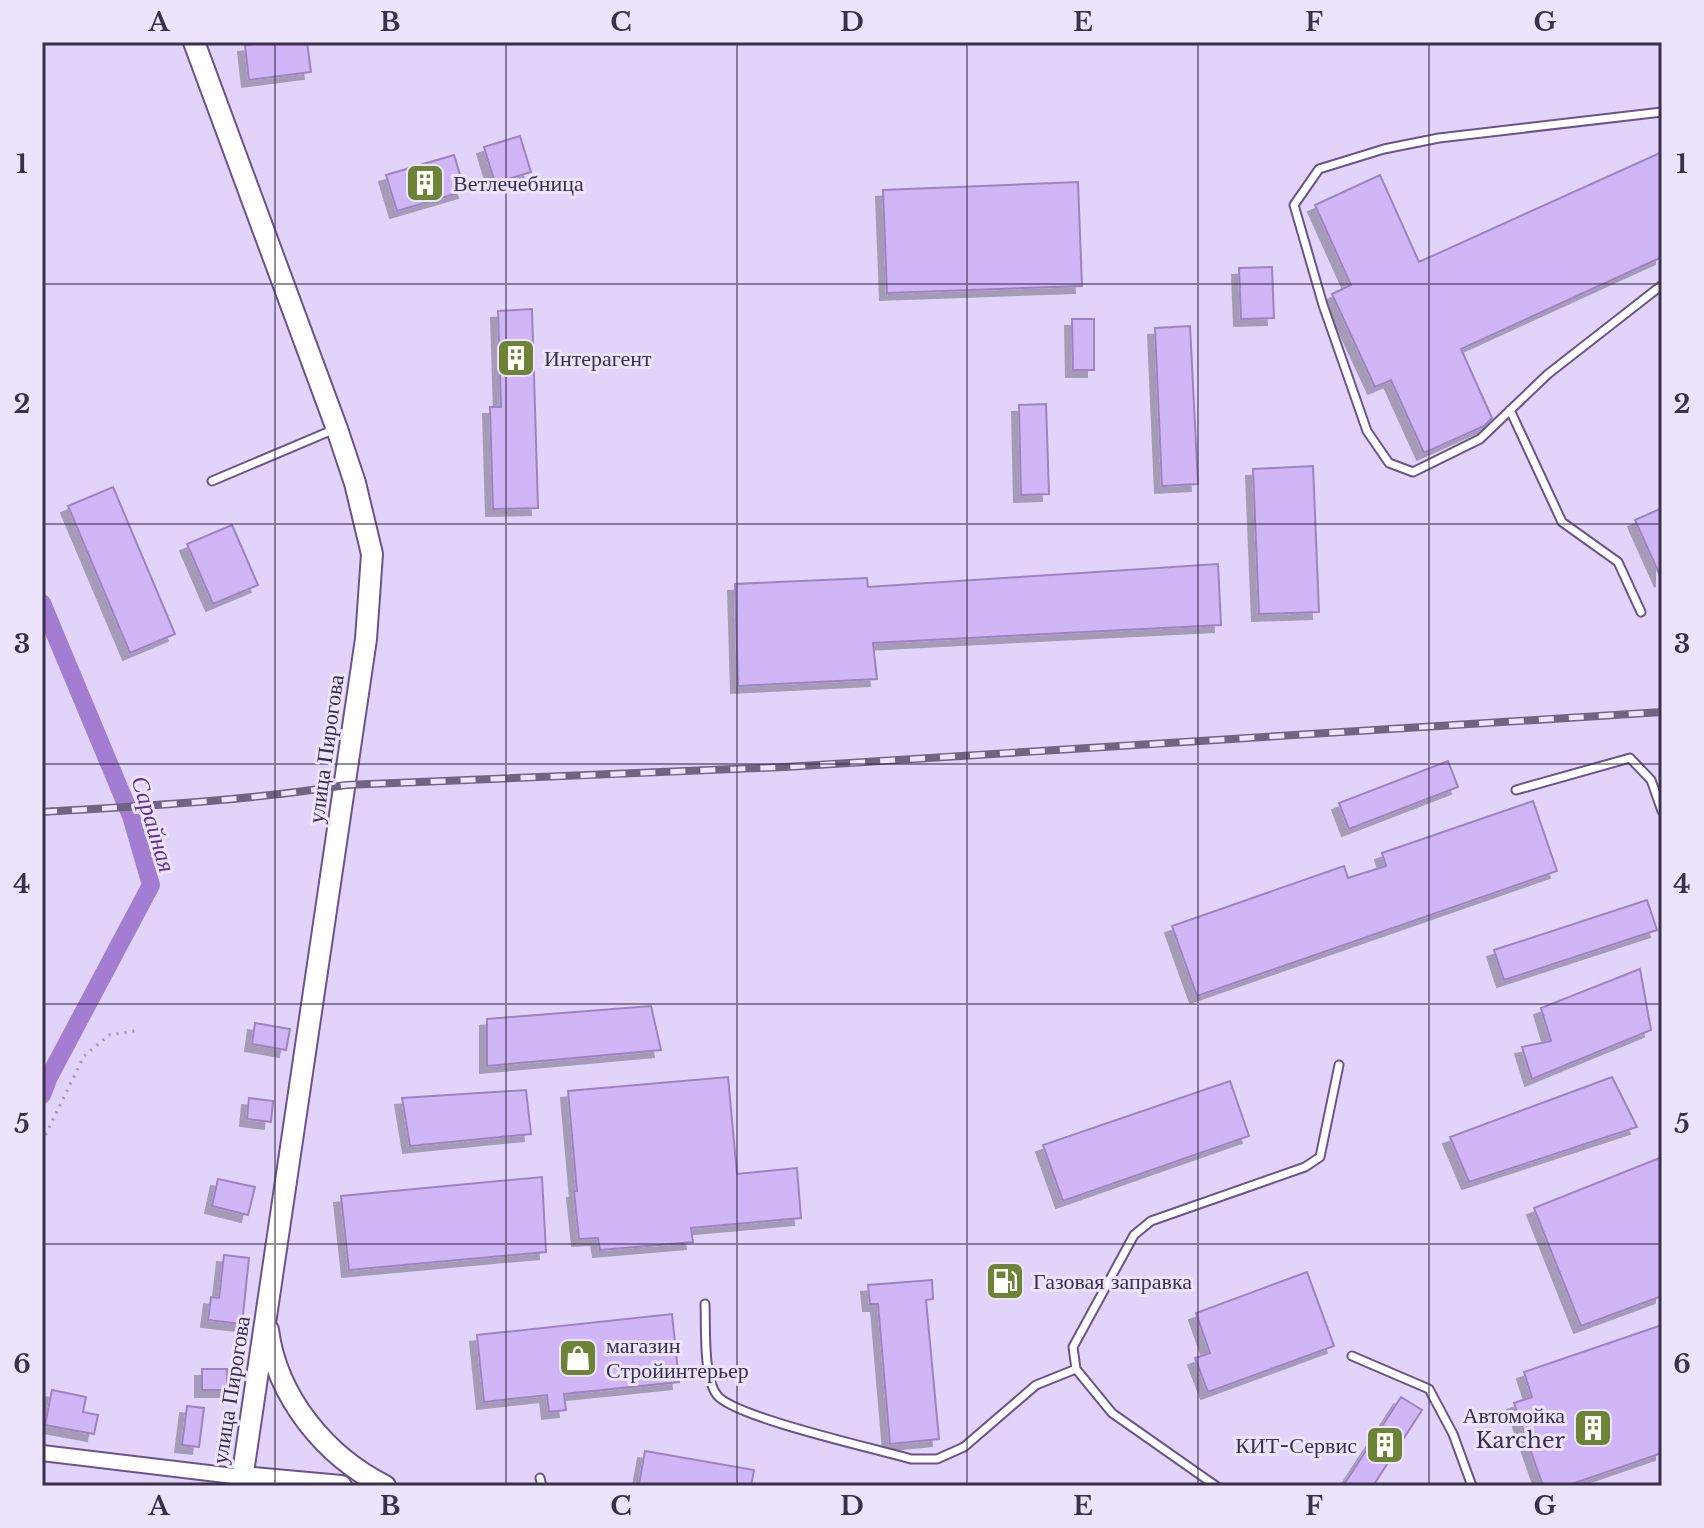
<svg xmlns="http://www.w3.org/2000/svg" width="1704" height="1528" viewBox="0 0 1704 1528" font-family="'Libre Baskerville',serif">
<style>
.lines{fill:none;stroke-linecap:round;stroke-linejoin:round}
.canal{stroke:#a27dd1;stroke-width:18}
.building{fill:#d0b6f6;stroke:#9d84c0;stroke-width:2;filter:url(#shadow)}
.lane-casing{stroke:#6b538c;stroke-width:11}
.street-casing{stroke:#6b538c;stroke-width:18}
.secondary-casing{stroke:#6b538c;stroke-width:24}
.path{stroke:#a295b7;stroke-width:3;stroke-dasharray:2 6;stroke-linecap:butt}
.lane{stroke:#fff;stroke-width:7}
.street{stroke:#fff;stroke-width:14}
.secondary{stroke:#fff;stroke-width:20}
.rail-casing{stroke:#706482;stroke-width:8}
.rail{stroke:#ede3fd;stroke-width:5;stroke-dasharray:15;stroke-linecap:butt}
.grid{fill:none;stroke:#3b304a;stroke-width:2;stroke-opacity:0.55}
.labels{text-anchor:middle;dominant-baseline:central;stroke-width:6;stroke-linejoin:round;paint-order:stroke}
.poi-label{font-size:22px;fill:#3b304a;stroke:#ede3fd;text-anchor:start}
.street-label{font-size:22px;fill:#3b304a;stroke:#ede3fd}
.water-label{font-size:24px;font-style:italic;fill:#623194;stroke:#ede3fd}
.neatline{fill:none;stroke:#3b304a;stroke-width:3}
.grid-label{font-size:26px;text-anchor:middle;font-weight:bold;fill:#3b304a}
</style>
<defs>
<filter id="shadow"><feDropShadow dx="-7" dy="7" stdDeviation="0" flood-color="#0004"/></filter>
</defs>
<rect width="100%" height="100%" fill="#e2d3fa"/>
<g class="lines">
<path class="canal" d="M 42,603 L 131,816 L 151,885 L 49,1077 L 42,1095"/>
</g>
<path class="building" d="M 270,42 L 307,42 L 311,72 L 249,80 L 245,45 Z
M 520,136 L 531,172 L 495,183 L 484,147 Z
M 1662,152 L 1662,257 L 1461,349 L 1492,418 L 1484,426 L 1424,453 L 1391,380 L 1375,387 L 1332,294 L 1351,285 L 1315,205 L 1380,175 L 1419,262 Z
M 454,155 L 465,191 L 397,211 L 386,175 Z
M 1078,182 L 1082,286 L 887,293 L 883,190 Z
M 1272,267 L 1274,318 L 1241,319 L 1239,268 Z
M 532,309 L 538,508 L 493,509 L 490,407 L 501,407 L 498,311 Z
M 1072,319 L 1094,319 L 1094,370 L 1073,370 Z
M 1190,326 L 1198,484 L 1162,486 L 1155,328 Z
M 1046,404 L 1049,494 L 1021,495 L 1019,405 Z
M 1313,466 L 1319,612 L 1259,614 L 1253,469 Z
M 113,487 L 175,634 L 130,653 L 68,506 Z
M 1662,508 L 1662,580 L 1635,520 Z
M 232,525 L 258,585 L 213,604 L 187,544 Z
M 1218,564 L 1221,625 L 873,643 L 877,679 L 738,686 L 735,584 L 867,578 L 868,587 Z
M 1448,761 L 1458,787 L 1349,829 L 1339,803 Z
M 1533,801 L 1557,871 L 1197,996 L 1172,926 L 1344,866 L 1348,878 L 1386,866 L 1382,853 Z
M 1647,900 L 1657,930 L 1504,980 L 1494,950 Z
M 1640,969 L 1651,1030 L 1532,1079 L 1522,1047 L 1551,1041 L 1541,1008 Z
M 651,1006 L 661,1050 L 487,1066 L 487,1019 Z
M 255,1023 L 290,1029 L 286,1050 L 252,1044 Z
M 728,1077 L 737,1174 L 797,1168 L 801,1218 L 691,1228 L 693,1242 L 600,1250 L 598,1238 L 579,1239 L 574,1191 L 577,1191 L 568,1091 Z
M 1612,1077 L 1637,1127 L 1469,1182 L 1450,1137 Z
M 1230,1081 L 1249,1136 L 1063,1201 L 1043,1145 Z
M 526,1090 L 531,1134 L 410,1146 L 402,1098 Z
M 249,1098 L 273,1101 L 271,1122 L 247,1119 Z
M 1662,1157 L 1662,1296 L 1581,1326 L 1534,1208 Z
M 542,1177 L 546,1252 L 349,1270 L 341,1196 Z
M 218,1179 L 255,1187 L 248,1215 L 212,1206 Z
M 224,1255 L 249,1258 L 242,1324 L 208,1320 L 211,1297 L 219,1298 Z
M 1307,1272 L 1334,1346 L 1208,1392 L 1195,1358 L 1210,1353 L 1196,1313 Z
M 932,1280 L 933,1299 L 926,1300 L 939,1439 L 890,1444 L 878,1304 L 870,1304 L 868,1285 Z
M 672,1314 L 679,1382 L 564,1394 L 566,1410 L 549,1412 L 547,1395 L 484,1402 L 477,1335 Z
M 1662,1325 L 1662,1453 L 1566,1486 L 1543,1486 L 1514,1403 L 1532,1397 L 1524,1372 Z
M 202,1369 L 227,1369 L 227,1390 L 202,1390 Z
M 52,1390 L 86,1397 L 83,1412 L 98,1415 L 94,1434 L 45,1425 Z
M 1401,1397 L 1422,1410 L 1373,1486 L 1343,1486 Z
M 187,1406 L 204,1408 L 199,1447 L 182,1445 Z
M 645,1451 L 754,1470 L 751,1486 L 650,1486 L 639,1484 Z"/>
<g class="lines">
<g class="lane-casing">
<path id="lane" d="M 1662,112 L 1439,138 L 1384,149 L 1319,169 L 1294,205 L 1323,305 L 1367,431 L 1389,463 L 1413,472 L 1480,439 L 1548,374 L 1662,285
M 1510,410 L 1562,522 L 1618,562 L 1641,612
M 212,481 L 335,429
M 1516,790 L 1630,758 L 1651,780 L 1662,811
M 705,1304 C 706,1327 703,1377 717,1395 C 733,1417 877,1449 911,1459 L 937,1459 L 964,1447 L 1036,1385 L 1076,1369
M 1352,1356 L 1429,1389 L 1453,1434 L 1472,1486
M 540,1478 L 542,1486
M 1216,1486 L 1112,1413 L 1076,1369 L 1073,1347 L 1134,1235 L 1151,1221 L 1305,1167 L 1320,1157 L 1339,1065"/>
</g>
<g class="street-casing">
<path id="street" d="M 42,1453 L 242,1477"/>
</g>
<g class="secondary-casing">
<path id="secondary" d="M 194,42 L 337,429 L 355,483 L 372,554 L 366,639 L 241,1486
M 268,1330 C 277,1397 325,1456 385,1486
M 242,1477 L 341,1486"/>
</g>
<path class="path" d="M 42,1142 L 84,1056 L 109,1035 L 140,1030
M 42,1257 L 47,1256"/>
<use href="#lane" class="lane"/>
<use href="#street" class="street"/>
<use href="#secondary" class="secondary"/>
<g class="rail-casing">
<path id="rail" d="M 42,812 C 144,806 245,801 346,785 L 785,767 L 1662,712"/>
</g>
<use href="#rail" class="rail"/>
</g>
<path class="grid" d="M 275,42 L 275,1486M 506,42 L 506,1486M 737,42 L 737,1486M 967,42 L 967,1486M 1198,42 L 1198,1486M 1429,42 L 1429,1486M 42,284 L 1662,284M 42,524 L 1662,524M 42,764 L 1662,764M 42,1004 L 1662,1004M 42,1244 L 1662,1244"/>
<defs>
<g id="building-square" transform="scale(2)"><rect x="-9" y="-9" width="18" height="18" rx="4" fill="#6d8335" stroke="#ede3fd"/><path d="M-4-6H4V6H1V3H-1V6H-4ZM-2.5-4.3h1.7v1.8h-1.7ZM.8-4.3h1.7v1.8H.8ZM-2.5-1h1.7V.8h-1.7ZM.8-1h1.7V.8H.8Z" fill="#fff"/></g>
<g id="fuel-square" transform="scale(2)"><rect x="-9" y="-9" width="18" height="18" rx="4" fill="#6d8335" stroke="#ede3fd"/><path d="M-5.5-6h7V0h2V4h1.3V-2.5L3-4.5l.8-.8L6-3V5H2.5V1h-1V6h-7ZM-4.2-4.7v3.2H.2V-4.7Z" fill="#fff"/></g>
<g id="shop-square" transform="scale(2)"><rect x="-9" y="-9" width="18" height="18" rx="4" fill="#6d8335" stroke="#ede3fd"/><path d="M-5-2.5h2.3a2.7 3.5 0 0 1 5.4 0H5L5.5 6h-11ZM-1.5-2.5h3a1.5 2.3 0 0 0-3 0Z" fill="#fff"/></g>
</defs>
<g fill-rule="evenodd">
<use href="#building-square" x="425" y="183"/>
<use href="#building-square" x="516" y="358"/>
<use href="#fuel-square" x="1005" y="1281"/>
<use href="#shop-square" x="578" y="1358"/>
<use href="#building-square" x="1593" y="1428"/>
<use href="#building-square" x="1385" y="1445"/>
</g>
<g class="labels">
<g class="poi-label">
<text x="453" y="183">Ветлечебница</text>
<text x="544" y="358">Интерагент</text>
<text x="1033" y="1281">Газовая заправка</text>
<text x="606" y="1345">магазин<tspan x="606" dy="25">Стройинтерьер</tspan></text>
<text x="1565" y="1415" text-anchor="end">Автомойка<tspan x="1565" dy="25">Karcher</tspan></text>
<text x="1357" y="1445" text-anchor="end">КИТ-Сервис</text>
</g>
<g class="street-label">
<text transform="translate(326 749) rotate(-82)">улица Пирогова</text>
<text transform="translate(231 1390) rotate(-81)">улица Пирогова</text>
</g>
<g class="water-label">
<text transform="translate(154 824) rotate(73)">Сарайная</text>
</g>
</g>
<rect width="1704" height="1528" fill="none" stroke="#ede3fd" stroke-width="88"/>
<rect x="44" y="44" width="1616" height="1440" class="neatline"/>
<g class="grid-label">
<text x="159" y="31">A</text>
<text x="390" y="31">B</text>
<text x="621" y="31">C</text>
<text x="852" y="31">D</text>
<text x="1083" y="31">E</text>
<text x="1314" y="31">F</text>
<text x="1545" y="31">G</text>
<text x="22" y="173">1</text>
<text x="1682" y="173">1</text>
<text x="22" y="413">2</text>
<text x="1682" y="413">2</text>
<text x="22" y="653">3</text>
<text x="1682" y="653">3</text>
<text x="22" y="893">4</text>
<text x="1682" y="893">4</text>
<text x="22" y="1133">5</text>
<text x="1682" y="1133">5</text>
<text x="22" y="1373">6</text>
<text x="1682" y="1373">6</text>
<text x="159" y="1515">A</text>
<text x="390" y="1515">B</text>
<text x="621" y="1515">C</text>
<text x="852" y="1515">D</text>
<text x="1083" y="1515">E</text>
<text x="1314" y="1515">F</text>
<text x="1545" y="1515">G</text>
</g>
</svg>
